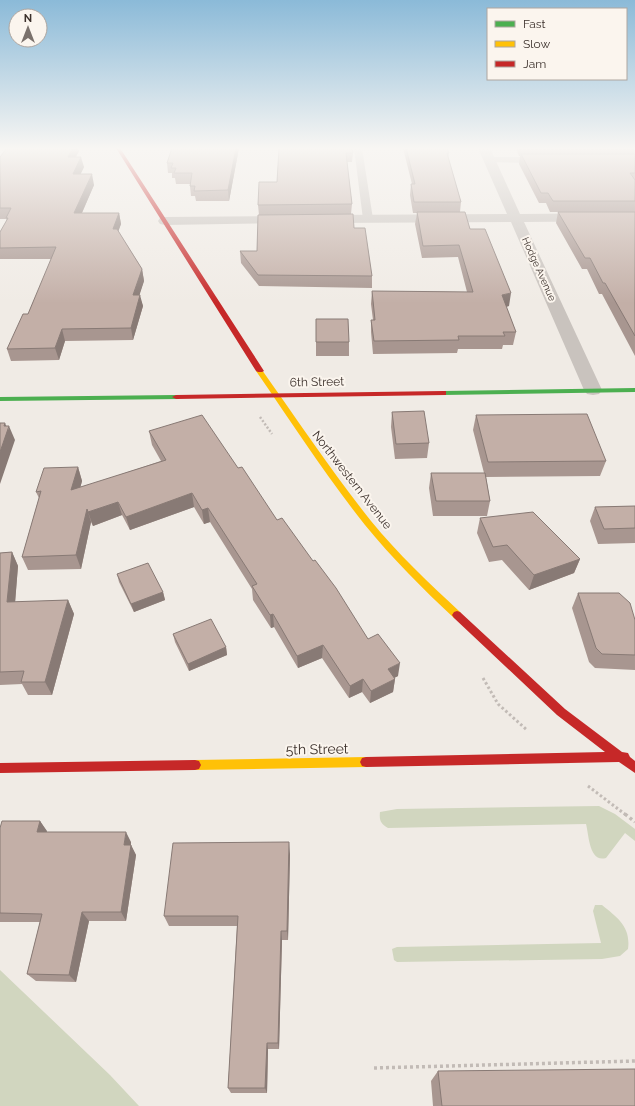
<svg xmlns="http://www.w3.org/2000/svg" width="635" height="1106" viewBox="0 0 635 1106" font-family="Raleway,sans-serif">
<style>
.green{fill:#d1d6bf}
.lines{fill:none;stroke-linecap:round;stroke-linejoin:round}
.path-far2{stroke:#c2bbb6;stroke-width:2.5;stroke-dasharray:2 2;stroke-linecap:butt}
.path-far1{stroke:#c2bbb6;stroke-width:3;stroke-dasharray:2.5 2.5;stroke-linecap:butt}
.path{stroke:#c2bbb6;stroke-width:3.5;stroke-dasharray:3 3;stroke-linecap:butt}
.lane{fill:#c9c3be;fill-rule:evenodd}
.street{fill:#c9c3be;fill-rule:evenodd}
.fast{fill:#4caf50;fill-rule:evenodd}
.slow{fill:#ffc107;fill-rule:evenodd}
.jam{fill:#c62828;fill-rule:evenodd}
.wall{fill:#a89690}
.shaded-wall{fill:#887a75}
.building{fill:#c3afa7;stroke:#887a75}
.labels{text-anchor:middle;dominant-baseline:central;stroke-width:4;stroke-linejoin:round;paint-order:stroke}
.far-street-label{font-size:10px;fill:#3b302b;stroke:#fbf5ee}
.street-label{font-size:12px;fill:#3b302b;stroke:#fbf5ee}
.near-street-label{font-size:14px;fill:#3b302b;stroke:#fbf5ee}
</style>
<rect width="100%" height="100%" fill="#f0ebe5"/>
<path class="green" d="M 599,806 L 615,814 L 635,829 L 635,841 L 625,833 L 606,858 C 589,863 589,835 586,824 L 388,828 C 381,824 379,821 380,812 L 397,809 Z
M 595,905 L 602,905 C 618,918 631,927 628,949 L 620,956 L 602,959 L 397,962 L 394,960 L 392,949 L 397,947 L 601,943 L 593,911 Z
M 0,970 L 110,1075 L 139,1106 L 0,1106 Z"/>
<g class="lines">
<path class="path-far2" d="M 260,417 L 272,434"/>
<path class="path-far1" d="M 483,678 L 498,704 L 527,730
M 588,786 L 626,815"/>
<path class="path" d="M 625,814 L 635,822
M 374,1068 L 635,1061"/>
<path class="lane" d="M 354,148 L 362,148 L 373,219 L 368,222 L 363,219 Z
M 490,157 L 540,157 L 544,160 L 540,163 L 487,162 L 487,158 Z"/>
<path class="street" d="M 478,148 L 490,148 L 520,214 L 635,213 L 635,221 L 524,222 L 602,390 L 599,394 L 593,395 L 587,394 L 584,390 L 511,222 L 324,223 L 317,219 L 324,215 L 507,214 Z
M 288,216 L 295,220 L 293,223 L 165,225 L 160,224 L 158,221 L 160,218 L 165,217 Z"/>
<path class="fast" d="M 635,388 L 635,392 L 443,395 L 439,393 L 443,391 Z
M 176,395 L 180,397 L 179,399 L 0,401 L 0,397 Z"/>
<path class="slow" d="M 260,369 L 262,370 C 298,421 332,472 371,521 C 398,554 429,583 460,612 L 462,615 L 460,618 L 457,619 L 454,618 C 423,589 392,558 365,525 C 326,476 292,423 256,371 Z
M 366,757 L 370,758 L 372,762 L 370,766 L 366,767 L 195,770 L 191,769 L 189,765 L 191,761 L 195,760 Z"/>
<path class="jam" d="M 116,148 L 120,148 L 264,371 L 262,372 L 258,372 L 256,371 Z
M 443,391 L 446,391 L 446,395 L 176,399 L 172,397 L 176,395 Z
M 457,611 L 460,612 L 565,709 L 622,752 L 628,753 L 630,757 L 635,761 L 635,773 L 619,762 L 366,767 L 362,766 L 360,762 L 362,758 L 366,757 L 605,752 L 557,715 L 454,618 L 452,615 L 454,612 Z
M 195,760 L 199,761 L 201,765 L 199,769 L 195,770 L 0,773 L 0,763 Z"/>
</g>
<path class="wall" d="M 7,148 L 78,148 L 79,151 L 76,157 L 84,167 L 80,174 L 94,185 L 82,213 L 119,213 L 121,224 L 118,231 L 142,269 L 144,281 L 139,295 L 143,306 L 133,340 L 65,341 L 59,360 L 11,361 L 7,349 L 28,314 L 52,259 L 0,259 L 0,232 L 7,220 L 6,219 L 0,219 L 0,157 Z
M 172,148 L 239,148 L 229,201 L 196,201 L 195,196 L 191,196 L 190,186 L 190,184 L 176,184 L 175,178 L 172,178 L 172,173 L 168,173 L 167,163 Z
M 279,148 L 353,153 L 352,162 L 347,162 L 352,204 L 351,214 L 354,228 L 372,276 L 372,288 L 259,286 L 241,263 L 240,251 L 257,251 L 259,215 L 258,205 L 277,182 Z
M 403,148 L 447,148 L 449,153 L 448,158 L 461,202 L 460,212 L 470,229 L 509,306 L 506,307 L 516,332 L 513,345 L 503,345 L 502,349 L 458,349 L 457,353 L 373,354 L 371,332 L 371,320 L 373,320 L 371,304 L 372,291 L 467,292 L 458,257 L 422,258 L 415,224 L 417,213 L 413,213 L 410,195 L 411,184 L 412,184 Z
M 516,148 L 635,148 L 635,356 L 602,294 L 599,294 L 587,269 L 582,269 L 556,223 L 558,212 L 568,212 L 550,212 L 546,203 L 539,203 L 519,164 L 520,156 L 519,156 Z
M 316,319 L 349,342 L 349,356 L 316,356 Z
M 392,412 L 429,443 L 427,458 L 395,459 L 391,427 Z
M 476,415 L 606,461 L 600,476 L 486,477 L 490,501 L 487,516 L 433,516 L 429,488 L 431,473 L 484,473 L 473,430 Z
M 149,431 L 238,468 L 277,520 L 368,639 L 398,676 L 394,678 L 395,679 L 393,692 L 370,703 L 362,692 L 349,698 L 322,658 L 298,668 L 274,627 L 271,628 L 253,600 L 252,589 L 210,522 L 204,524 L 194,507 L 130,530 L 122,515 L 93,526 L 91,522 L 81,569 L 28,570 L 22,557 L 39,498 L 36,492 L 78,467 L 82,481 L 80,488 L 161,461 L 152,445 Z
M 635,506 L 635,543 L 598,544 L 590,521 L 595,507 Z
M 480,518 L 580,559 L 574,573 L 529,590 L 502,560 L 489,562 L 477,533 Z
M 12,552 L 18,566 L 15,602 L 68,600 L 74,614 L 52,695 L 28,695 L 22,684 L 0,685 L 0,553 Z
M 117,574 L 163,592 L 165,600 L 134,612 L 119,582 Z
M 578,593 L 635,620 L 635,670 L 595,668 L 589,662 L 572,608 Z
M 173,634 L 226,647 L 227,655 L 189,671 L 175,642 Z
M 40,821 L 47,832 L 131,842 L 131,845 L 136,855 L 126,921 L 89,921 L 76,982 L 36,981 L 27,974 L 40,922 L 0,922 L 0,828 Z
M 290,854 L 288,940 L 282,940 L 279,1049 L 268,1049 L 267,1093 L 231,1093 L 228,1088 L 237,926 L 169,926 L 164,916 Z
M 438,1071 L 635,1106 L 433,1106 L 431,1081 Z"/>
<path class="shaded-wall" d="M 73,148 L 78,148 L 79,151 L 70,167 L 68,157 Z
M 236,148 L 239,148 L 229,201 L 228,190 Z
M 81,157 L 84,167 L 76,184 L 73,174 Z
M 92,174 L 94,185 L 77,224 L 74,213 Z
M 119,213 L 121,224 L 115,241 L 113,229 Z
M 142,269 L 144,281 L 136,306 L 133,295 Z
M 511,293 L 509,306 L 499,308 L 502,295 Z
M 140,295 L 143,306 L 133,340 L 131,328 Z
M 62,329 L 65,341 L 59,360 L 55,348 Z
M 5,423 L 8,430 L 9,426 L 15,440 L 0,484 L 0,452 L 4,426 Z
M 78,467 L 82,481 L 76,504 L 71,490 Z
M 192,493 L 194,507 L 130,530 L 126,517 Z
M 118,502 L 122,515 L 93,526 L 88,512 Z
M 208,508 L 210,522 L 204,524 L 202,510 Z
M 87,509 L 91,522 L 81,569 L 76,555 Z
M 12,552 L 18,566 L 14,616 L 7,602 Z
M 580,559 L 574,573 L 529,590 L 534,575 Z
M 163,592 L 165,600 L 134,612 L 131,604 Z
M 68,600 L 74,614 L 52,695 L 45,682 Z
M 273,614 L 274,627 L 271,628 L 270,615 Z
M 323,645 L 322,658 L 298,668 L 297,656 Z
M 226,647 L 227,655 L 189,671 L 188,664 Z
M 400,663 L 398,676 L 386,682 L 388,669 Z
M 363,679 L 362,692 L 349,698 L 350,686 Z
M 395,679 L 393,692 L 370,703 L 371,691 Z
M 40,821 L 47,831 L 44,842 L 37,832 Z
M 126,832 L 131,842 L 130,855 L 124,845 Z
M 289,842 L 290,854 L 288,940 L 287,931 Z
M 131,845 L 136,855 L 126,921 L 121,912 Z
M 82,912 L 89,921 L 76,982 L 69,975 Z
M 281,931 L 282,940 L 279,1049 L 278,1043 Z
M 267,1043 L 268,1049 L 267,1093 L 265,1088 Z"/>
<path class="building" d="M 7,148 L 73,148 L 68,157 L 81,157 L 73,174 L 92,174 L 74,213 L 119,213 L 113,229 L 117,229 L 142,269 L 133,295 L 140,295 L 131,328 L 62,329 L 55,348 L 7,349 L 23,314 L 28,314 L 56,247 L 0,248 L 0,232 L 8,218 L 6,218 L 11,208 L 0,208 L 0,157 Z
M 172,148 L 236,148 L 228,190 L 194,191 L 195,186 L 190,186 L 192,173 L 174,173 L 176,168 L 171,168 L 173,163 L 167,163 Z
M 279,148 L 352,148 L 353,153 L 346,153 L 352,204 L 258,205 L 259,182 L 277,182 Z
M 406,148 L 447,148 L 449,153 L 447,153 L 461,202 L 414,202 L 411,184 L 415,184 Z
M 521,154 L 635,154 L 635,173 L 630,173 L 635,180 L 635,201 L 553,201 L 548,193 L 541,193 Z
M 417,212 L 465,212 L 470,229 L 485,229 L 511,293 L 502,295 L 516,332 L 503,332 L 505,336 L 458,336 L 459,340 L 374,341 L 371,320 L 375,320 L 372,291 L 473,292 L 459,245 L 423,246 Z
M 558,212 L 635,212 L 635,336 L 605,283 L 603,283 L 590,258 L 585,258 Z
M 353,214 L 354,228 L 365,228 L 372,276 L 258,275 L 240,251 L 257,251 L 258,215 Z
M 316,319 L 348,319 L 349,342 L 316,342 Z
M 424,411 L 429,443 L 396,444 L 392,412 Z
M 587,414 L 606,461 L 488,462 L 476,415 Z
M 202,415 L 238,468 L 242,467 L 277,520 L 282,518 L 313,561 L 315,560 L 336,588 L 368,639 L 378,634 L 400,663 L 388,669 L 395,679 L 371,691 L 363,679 L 350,686 L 323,645 L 297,656 L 273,614 L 270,615 L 252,586 L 257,584 L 208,508 L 202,510 L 192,493 L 126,517 L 118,502 L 88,512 L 87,509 L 76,555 L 22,557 L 41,491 L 36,492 L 44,468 L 78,467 L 71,490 L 166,460 L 149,431 Z
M 0,423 L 5,423 L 4,426 L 9,426 L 0,452 Z
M 431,473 L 485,473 L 490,501 L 436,501 Z
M 635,506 L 635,528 L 604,529 L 595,507 Z
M 533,512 L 580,559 L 534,575 L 507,545 L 493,547 L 480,518 Z
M 12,552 L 7,602 L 68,600 L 45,682 L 21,682 L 24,671 L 0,672 L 0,553 Z
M 148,563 L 163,592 L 131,604 L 117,574 Z
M 578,593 L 619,593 L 630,603 L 635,620 L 635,655 L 602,654 L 596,648 Z
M 211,619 L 226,647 L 188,664 L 173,634 Z
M 2,821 L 40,821 L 37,832 L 126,832 L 124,845 L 131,845 L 121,912 L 82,912 L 69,975 L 27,974 L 42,914 L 0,913 L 0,828 Z
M 289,842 L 287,931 L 281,931 L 278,1043 L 267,1043 L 265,1088 L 228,1088 L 238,916 L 164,916 L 173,843 Z
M 635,1069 L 635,1106 L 442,1106 L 438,1071 Z"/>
<linearGradient id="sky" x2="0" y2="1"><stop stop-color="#8bbad8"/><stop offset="0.49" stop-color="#f8f6f3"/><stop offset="1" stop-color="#f8f6f3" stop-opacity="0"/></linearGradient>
<rect width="635" height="303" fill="url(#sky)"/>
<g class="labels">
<g class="far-street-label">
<text transform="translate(539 269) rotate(66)">Hodge Avenue</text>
</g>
<g class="street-label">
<text transform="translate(317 382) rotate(-1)">6th Street</text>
<text transform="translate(352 480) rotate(52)">Northwestern Avenue</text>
</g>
<g class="near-street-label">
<text transform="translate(317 749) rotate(-1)">5th Street</text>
</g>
</g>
<rect x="487" y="8" width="140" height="72" fill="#fbf5ee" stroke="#aea6a0"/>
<rect x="495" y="21" width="20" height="6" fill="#4caf50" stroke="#aea6a0"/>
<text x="523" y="28" font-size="12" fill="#3b302b">Fast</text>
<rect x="495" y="41" width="20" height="6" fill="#ffc107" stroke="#aea6a0"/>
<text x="523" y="48" font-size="12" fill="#3b302b">Slow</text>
<rect x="495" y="61" width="20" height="6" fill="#c62828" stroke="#aea6a0"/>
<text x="523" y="68" font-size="12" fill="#3b302b">Jam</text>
<g transform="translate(28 28)"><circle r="19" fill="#fbf5ee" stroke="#aea6a0"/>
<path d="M0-3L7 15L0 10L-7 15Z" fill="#7a716c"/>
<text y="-6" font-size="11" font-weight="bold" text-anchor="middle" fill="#3b302b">N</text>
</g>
</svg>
